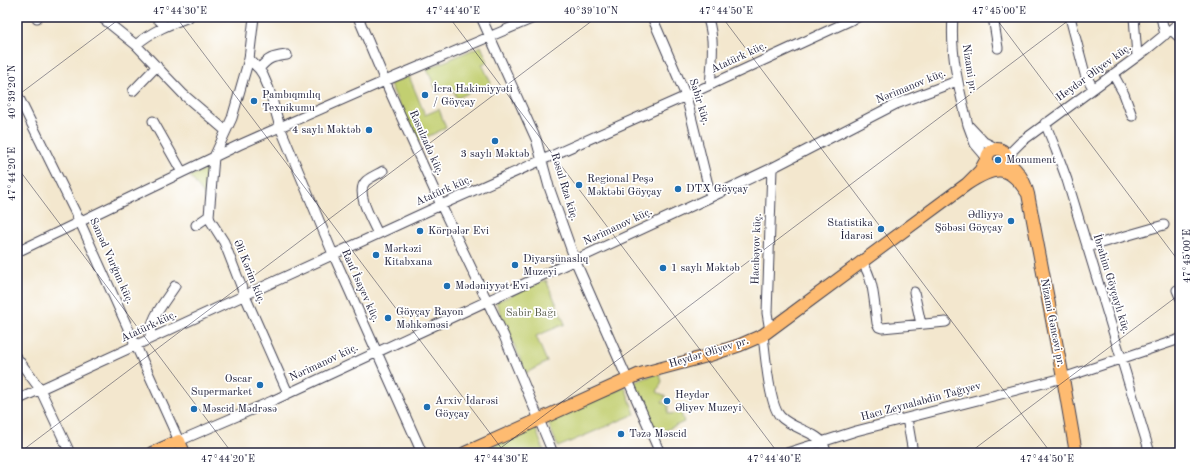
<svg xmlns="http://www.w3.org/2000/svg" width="1197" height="470" viewBox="0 0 1197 470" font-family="'Old Standard TT',serif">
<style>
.green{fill:#c2cf71;stroke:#727856}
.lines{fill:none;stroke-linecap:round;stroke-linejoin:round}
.minor-casing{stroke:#414051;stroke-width:11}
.major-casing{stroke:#414051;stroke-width:14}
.minor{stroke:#fff;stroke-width:9}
.major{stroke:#febb71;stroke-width:12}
.ticks{fill:none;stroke:#22223b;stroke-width:1;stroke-opacity:0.45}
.poi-dot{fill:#1f6fb2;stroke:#fff;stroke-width:1.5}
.labels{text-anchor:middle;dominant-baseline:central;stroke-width:3.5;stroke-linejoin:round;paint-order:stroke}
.street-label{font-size:11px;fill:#22223b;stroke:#fff}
.poi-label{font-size:11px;fill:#22223b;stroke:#fff;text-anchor:start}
.park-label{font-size:11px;fill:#5a5f4e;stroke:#fff}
.neatline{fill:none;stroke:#22223b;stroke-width:1.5}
.ticks-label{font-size:10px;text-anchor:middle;fill:#22223b}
</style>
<rect width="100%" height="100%" fill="#fff"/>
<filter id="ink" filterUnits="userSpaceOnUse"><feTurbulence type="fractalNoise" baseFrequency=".025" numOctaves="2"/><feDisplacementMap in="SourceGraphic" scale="8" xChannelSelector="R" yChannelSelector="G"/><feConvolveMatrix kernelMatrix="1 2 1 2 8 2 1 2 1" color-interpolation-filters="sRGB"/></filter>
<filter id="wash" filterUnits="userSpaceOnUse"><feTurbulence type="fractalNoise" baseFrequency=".012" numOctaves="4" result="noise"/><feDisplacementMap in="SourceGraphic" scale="16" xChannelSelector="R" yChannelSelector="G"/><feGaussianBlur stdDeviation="0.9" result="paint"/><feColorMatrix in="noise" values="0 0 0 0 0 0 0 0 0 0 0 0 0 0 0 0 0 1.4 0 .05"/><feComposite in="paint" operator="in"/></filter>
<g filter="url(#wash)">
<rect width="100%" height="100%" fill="#f3e7ce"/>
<path class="green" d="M 481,46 L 488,62 L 482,64 L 491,83 L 457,98 L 452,87 L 438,94 L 427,69 Z
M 409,76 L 425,115 L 439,109 L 446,128 L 416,142 L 390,84 Z
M 209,168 L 206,198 L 190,176 Z
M 546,280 L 565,324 L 536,336 L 547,362 L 526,373 L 496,302 Z
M 659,373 L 662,381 L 657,392 L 666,396 L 662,402 L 668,405 L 668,414 L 681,413 L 684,422 L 657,434 L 634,382 Z
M 625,387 L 635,414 L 558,447 L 547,420 Z
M 535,427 L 544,451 L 540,453 L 477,453 Z"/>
</g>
<g filter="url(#ink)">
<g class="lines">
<g class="minor-casing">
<path id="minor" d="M 36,17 L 37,18
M 101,17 L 136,45 L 184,95 L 226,131
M 156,17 L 165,26
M 254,17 L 249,59 L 232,118 L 214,157 L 209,216 L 210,220 L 224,242 L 245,296 L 288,393
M 358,17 L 385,81 L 441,205 L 504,336 L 553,453
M 481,17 L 536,139 L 549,187 L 575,260 L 660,453
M 652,17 L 686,96 L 711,197
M 953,17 C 950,54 959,89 968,125
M 993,17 L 998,48
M 1070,17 L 1085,74 L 1093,88
M 1134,17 L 1137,56
M 1161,17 L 1165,35
M 708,19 C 715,41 712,62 710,85
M 1171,30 L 1180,38
M 136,45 C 152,31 170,24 189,17
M 249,59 L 259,69 L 263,75 L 269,89 L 280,127 L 333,254 L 422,453
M 259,69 C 269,57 273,57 287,55
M 1113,74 L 1124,94 L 1132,116
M 133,91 L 157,66
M 17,94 L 80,222 L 179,441 L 272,401 L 711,197 L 772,168 L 896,104 L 957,81
M 153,121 L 182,172
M 1045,123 L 1056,150 L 1067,180 L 1150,453
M 987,158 L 975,144 L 968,125 L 984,142 L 998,149
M 1007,161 L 1013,150 L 1021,142 L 1146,50 L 1180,22
M 196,225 L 209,216
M 378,234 C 373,222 354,192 366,181 C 371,177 378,174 383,171
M 1087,247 L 1164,225
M 17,252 L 239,145 L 385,81 L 536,17
M 862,262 C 874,279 874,302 877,323 L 879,327 L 882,328 L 946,322
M 1177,290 L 1180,297
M 914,292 L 921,324
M 770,331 L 767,313 L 772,168
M 763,335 C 765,352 769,405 780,416 C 789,427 815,432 822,442 C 824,444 825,450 827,453
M 150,339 C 149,319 164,303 175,286
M 17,358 L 40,389 L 70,453
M 17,400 L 441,205 L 686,96 L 858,17
M 907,418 L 913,453
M 787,453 L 856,431 L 1063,378 L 1180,339"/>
</g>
<g class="major-casing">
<path id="major" d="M987 159a10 10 0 1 1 20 0a10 10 0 1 1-20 0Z
M 987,158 L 980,171 L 967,184 C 995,166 1008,163 1028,194 C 1024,179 1018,171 1007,161
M 1028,194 L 1063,378 L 1076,453
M 152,453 L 179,441 L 184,453
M 465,453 L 640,374 L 707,356 L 740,345 L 763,335 L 967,184"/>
</g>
<use href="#minor" class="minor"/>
<use href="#major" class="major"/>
</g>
</g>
<path class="ticks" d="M 176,17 L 505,453M 449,17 L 778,453M 722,17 L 1051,453M 995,17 L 1180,263M 17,96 L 122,17M 17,167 L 232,453M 19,453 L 597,17M 494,453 L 1073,17M 969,453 L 1180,294"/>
<g class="poi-dot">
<circle cx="425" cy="95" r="4"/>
<circle cx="254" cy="101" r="4"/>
<circle cx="369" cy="130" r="4"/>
<circle cx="495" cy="141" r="4"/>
<circle cx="998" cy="160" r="4"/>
<circle cx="579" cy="185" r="4"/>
<circle cx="678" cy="189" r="4"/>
<circle cx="1011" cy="221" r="4"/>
<circle cx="881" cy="229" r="4"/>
<circle cx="420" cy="231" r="4"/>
<circle cx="376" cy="255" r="4"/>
<circle cx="515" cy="265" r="4"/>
<circle cx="663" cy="268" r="4"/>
<circle cx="447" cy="286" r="4"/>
<circle cx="388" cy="318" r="4"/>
<circle cx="260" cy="385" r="4"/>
<circle cx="667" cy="401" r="4"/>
<circle cx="427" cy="407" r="4"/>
<circle cx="194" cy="409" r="4"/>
<circle cx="621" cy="434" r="4"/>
</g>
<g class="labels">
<g class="street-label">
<text transform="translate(739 58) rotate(-25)">Atatürk küç.</text>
<text transform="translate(969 69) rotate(81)">Nizami pr.</text>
<text transform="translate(1094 73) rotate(-36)">Heydər Əliyev küç.</text>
<text transform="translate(911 87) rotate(-22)">Nərimanov küç.</text>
<text transform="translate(699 102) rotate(73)">Sabir küç.</text>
<text transform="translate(426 143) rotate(66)">Rəsulzadə küç.</text>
<text transform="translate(564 187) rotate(73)">Rəsul Rza küç.</text>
<text transform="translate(444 191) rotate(-24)">Atatürk küç.</text>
<text transform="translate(618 227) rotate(-25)">Nərimanov küç.</text>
<text transform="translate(757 249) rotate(-88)">Hacıbəyov küç.</text>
<text transform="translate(111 261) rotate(66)">Səməd Vurğun küç.</text>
<text transform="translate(249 272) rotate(68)">Əli Kərim küç.</text>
<text transform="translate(1111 284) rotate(73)">İbrahim Göyçaylı küç.</text>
<text transform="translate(360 286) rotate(66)">Rauf İsayev küç.</text>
<text transform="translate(1052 323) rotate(79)">Nizami Gəncəvi pr.</text>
<text transform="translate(149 327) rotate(-25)">Atatürk küç.</text>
<text transform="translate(709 353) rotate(-17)">Heydər Əliyev pr.</text>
<text transform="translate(324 363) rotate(-25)">Nərimanov küç.</text>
<text transform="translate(921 402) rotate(-15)">Hacı Zeynalabdin Tağıyev</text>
</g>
<g class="poi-label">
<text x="433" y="89">İcra Hakimiyyəti<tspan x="433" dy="13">/ Göyçay</tspan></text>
<text x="262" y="95">Pambıqmılıq<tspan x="262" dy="13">Texnikumu</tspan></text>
<text x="361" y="130" text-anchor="end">4 saylı Məktəb</text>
<text x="495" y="154" text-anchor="middle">3 saylı Məktəb</text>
<text x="1006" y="160">Monument</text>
<text x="587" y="179">Regional Peşə<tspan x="587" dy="13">Məktəbi Göyçay</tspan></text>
<text x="686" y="189">DTX Göyçay</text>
<text x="1003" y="215" text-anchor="end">Ədliyyə<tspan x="1003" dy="13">Şöbəsi Göyçay</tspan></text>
<text x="873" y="223" text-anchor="end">Statistika<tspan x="873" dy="13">İdarəsi</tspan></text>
<text x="428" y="231">Körpələr Evi</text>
<text x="384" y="249">Mərkəzi<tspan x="384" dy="13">Kitabxana</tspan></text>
<text x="523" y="259">Diyarşünaslıq<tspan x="523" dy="13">Muzeyi</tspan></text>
<text x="671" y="268">1 saylı Məktəb</text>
<text x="455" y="286">Mədəniyyət Evi</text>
<text x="396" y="312">Göyçay Rayon<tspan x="396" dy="13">Məhkəməsi</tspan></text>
<text x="252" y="379" text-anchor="end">Oscar<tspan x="252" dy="13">Supermarket</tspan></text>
<text x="675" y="395">Heydər<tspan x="675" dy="13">Əliyev Muzeyi</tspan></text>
<text x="435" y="401">Arxiv İdarəsi<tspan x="435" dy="13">Göyçay</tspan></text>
<text x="202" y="409">Məscid Mədrəsə</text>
<text x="629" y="434">Təzə Məscid</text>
</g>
<g class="park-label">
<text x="531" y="313">Sabir Bağı</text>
</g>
</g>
<rect width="1197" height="470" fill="none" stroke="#fff" stroke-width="44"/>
<rect x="22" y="22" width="1153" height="426" class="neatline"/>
<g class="ticks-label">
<text x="180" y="14">47°44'30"E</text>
<text x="453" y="14">47°44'40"E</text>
<text x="591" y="14">40°39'10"N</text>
<text x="726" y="14">47°44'50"E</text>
<text x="999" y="14">47°45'00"E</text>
<text transform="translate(11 92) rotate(-90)" y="4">40°39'20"N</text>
<text transform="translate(11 174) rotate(-90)" y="4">47°44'20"E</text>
<text transform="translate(1186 256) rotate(-90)" y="4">47°45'00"E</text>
<text x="228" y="462">47°44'20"E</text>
<text x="501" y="462">47°44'30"E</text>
<text x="774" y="462">47°44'40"E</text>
<text x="1047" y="462">47°44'50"E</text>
</g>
</svg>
